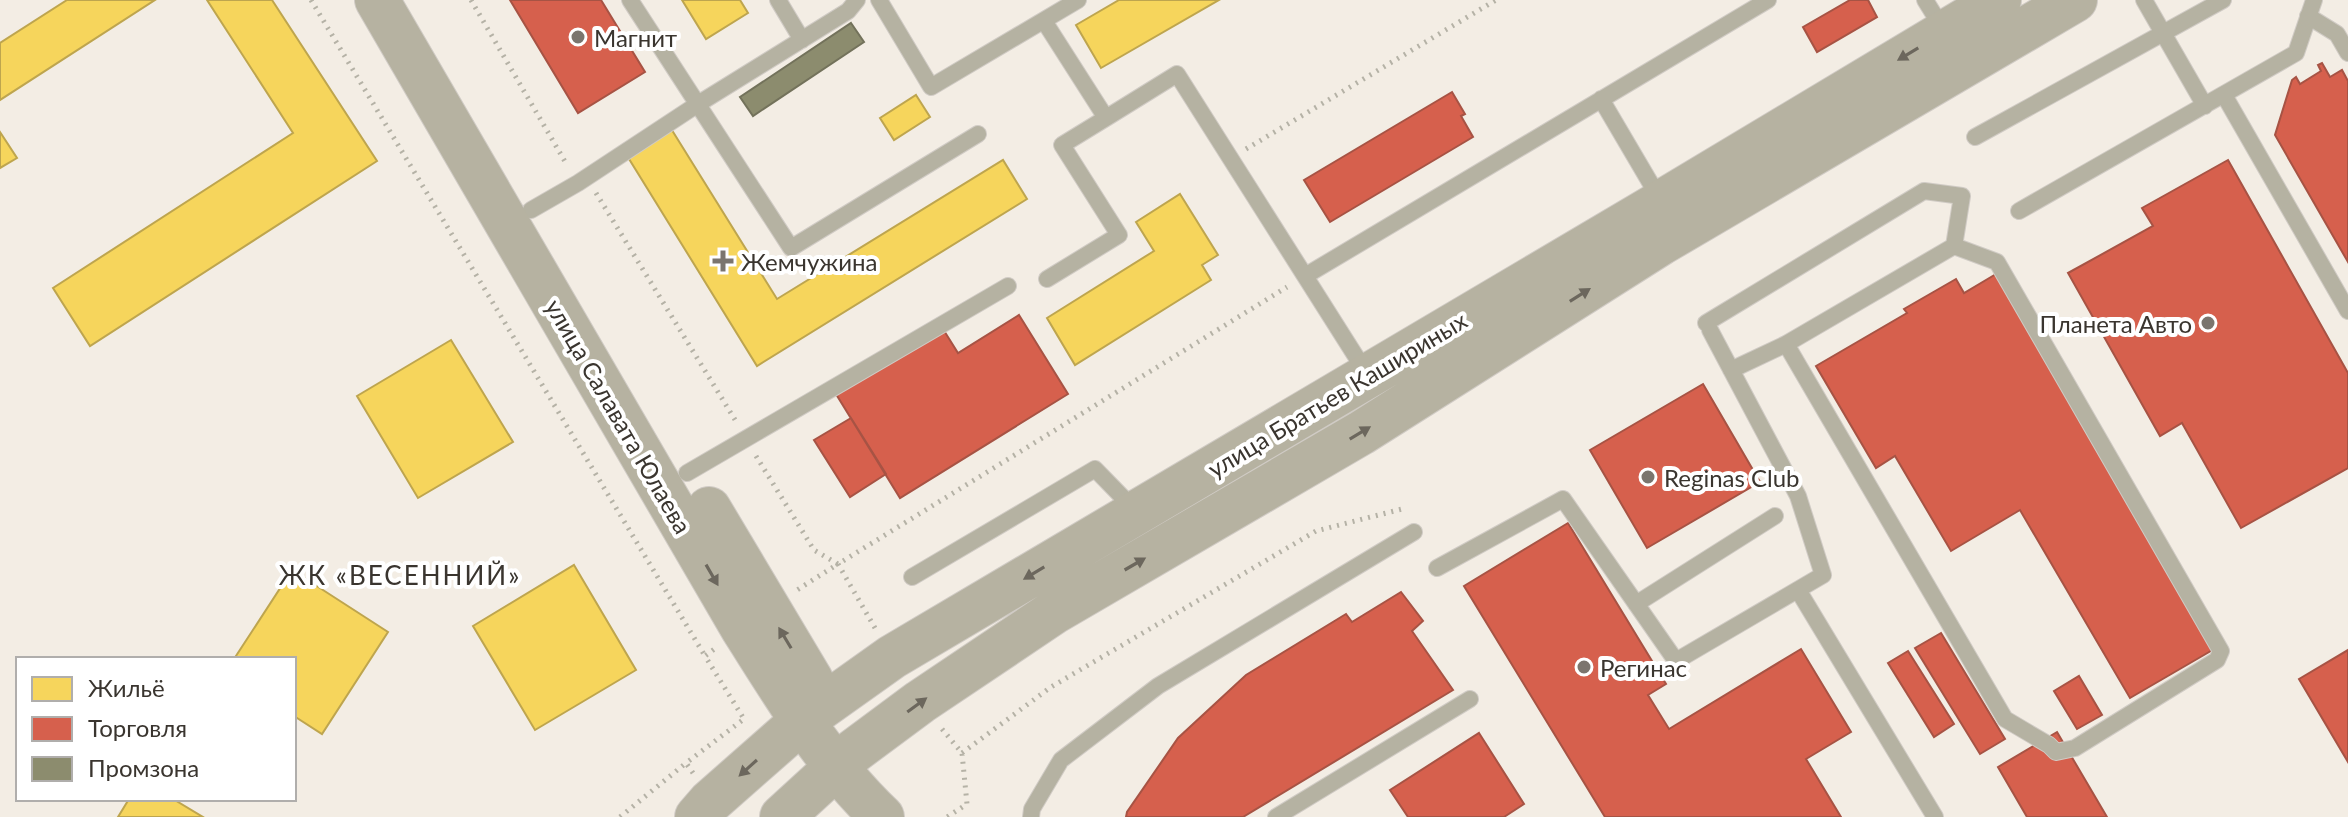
<svg xmlns="http://www.w3.org/2000/svg" width="2348" height="817" viewBox="0 0 2348 817" font-family="Lato,sans-serif">
<style>
.homes{fill:#f6d55c;stroke:#bea54e;stroke-width:2}
.shops{fill:#d6604d;stroke:#a75344;stroke-width:2}
.industry{fill:#8c8c6e;stroke:#73725b;stroke-width:2}
.lines{fill:none;stroke-linecap:round;stroke-linejoin:round}
.lane-casing{stroke:#d0cbc5;stroke-width:18}
.secondary-casing{stroke:#d0cbc5;stroke-width:46}
.path{stroke:#b5b2a6;stroke-width:5;stroke-dasharray:2 6;stroke-linecap:butt}
.lane{stroke:#b5b2a2;stroke-width:16}
.secondary{stroke:#b6b2a1;stroke-width:44}
.oneway{fill:#6c675d}
.poi-dot{fill:#7b756e;stroke:#fff;stroke-width:3}
.labels{text-anchor:middle;dominant-baseline:central;stroke-width:8;stroke-linejoin:round;paint-order:stroke}
.poi-label{font-size:24px;fill:#3a352f;stroke:#fff;text-anchor:start}
.street-label{font-size:24px;fill:#3a352f;stroke:#fff}
.neighbourhood-label{font-size:26px;letter-spacing:2px;fill:#3a352f;stroke:#fff}
</style>
<rect width="100%" height="100%" fill="#f3ede4"/>
<path class="homes" d="M 67,0 L 155,0 L 0,100 L 0,43 Z
M 207,0 L 272,0 L 377,161 L 90,346 L 53,288 L 293,133 Z
M 682,0 L 740,0 L 748,13 L 706,39 Z
M 1119,0 L 1219,0 L 1101,68 L 1076,25 Z
M 916,95 L 930,117 L 894,140 L 880,118 Z
M 670,127 L 777,299 L 1003,160 L 1027,199 L 757,366 L 626,154 Z
M 0,132 L 17,158 L 0,168 Z
M 1180,194 L 1218,255 L 1202,265 L 1211,280 L 1075,365 L 1047,318 L 1154,251 L 1136,222 Z
M 451,340 L 513,442 L 418,498 L 357,396 Z
M 574,565 L 636,670 L 535,730 L 473,626 Z
M 292,570 L 388,632 L 322,734 L 294,716 L 294,659 L 234,659 Z
M 129,799 L 173,799 L 203,817 L 118,817 Z"/>
<path class="shops" d="M 510,0 L 601,0 L 645,72 L 578,113 Z
M 1850,0 L 1868,0 L 1877,17 L 1817,52 L 1803,27 Z
M 2322,63 L 2330,77 L 2342,70 L 2348,81 L 2348,262 L 2275,135 L 2292,80 L 2296,77 L 2300,84 L 2321,71 L 2318,65 Z
M 1452,92 L 1465,114 L 1461,116 L 1473,137 L 1330,222 L 1304,180 Z
M 2228,160 L 2348,373 L 2348,468 L 2241,528 L 2182,423 L 2160,436 L 2068,273 L 2153,226 L 2142,208 Z
M 1996,274 L 2216,648 L 2130,698 L 2020,510 L 1951,551 L 1895,456 L 1876,468 L 1816,366 L 1907,313 L 1904,309 L 1956,279 L 1964,293 Z
M 1019,315 L 1068,394 L 900,498 L 836,394 L 943,329 L 958,353 Z
M 1703,384 L 1760,482 L 1647,548 L 1590,450 Z
M 851,418 L 886,474 L 850,497 L 814,440 Z
M 1568,523 L 1666,684 L 1648,695 L 1669,729 L 1801,649 L 1851,732 L 1806,759 L 1841,817 L 1605,817 L 1464,586 Z
M 1401,592 L 1423,621 L 1412,631 L 1453,690 L 1243,817 L 1126,817 L 1127,812 L 1178,738 L 1246,675 L 1346,614 L 1352,622 Z
M 1941,633 L 2005,739 L 1980,754 L 1915,648 Z
M 2348,650 L 2348,762 L 2299,679 Z
M 1908,651 L 1954,724 L 1934,737 L 1888,663 Z
M 2079,676 L 2102,715 L 2077,729 L 2054,691 Z
M 2057,732 L 2107,817 L 2027,817 L 1998,767 Z
M 1479,733 L 1524,804 L 1504,817 L 1408,817 L 1390,790 Z"/>
<path class="industry" d="M 851,23 L 864,42 L 753,116 L 740,97 Z"/>
<g class="lines">
<g class="lane-casing">
<path id="lane" d="M 630,0 L 791,248 L 978,134
M 778,0 L 802,40
M 879,0 L 931,87 L 1078,0
M 1925,0 L 1943,29
M 2144,0 L 2205,106
M 2308,16 L 2337,34 L 2348,53
M 1044,21 L 1106,118 L 1177,74 L 1367,374
M 2224,95 L 2348,311
M 1601,99 L 1661,201
M 1975,137 L 2223,0
M 531,210 L 578,183 L 698,104 L 848,11 L 857,0
M 2019,211 L 2296,53 L 2314,0
M 1305,276 L 1768,0
M 1047,279 L 1119,235 L 1062,145 L 1106,118
M 1706,323 L 1924,191 L 1962,196 L 1954,246 L 1786,344 L 1731,370
M 1786,344 L 2005,719 L 2049,745 L 2056,752 L 2075,748 L 2217,660 L 2221,651 L 1997,262 L 1954,246
M 687,473 L 1008,286
M 1437,568 L 1563,499 L 1676,661 L 1823,575 L 1798,496 L 1710,330
M 912,577 L 1095,469 L 1136,511
M 1798,590 L 1935,817
M 1636,604 L 1775,516
M 1031,817 L 1032,809 L 1061,760 L 1158,686 L 1414,532
M 1276,817 L 1470,699"/>
</g>
<g class="secondary-casing">
<path id="secondary" d="M 377,0 L 743,629 C 785,695 825,763 882,817
M 709,509 L 811,680
M 697,817 L 710,802 L 802,721 L 892,657 L 1662,202 L 1999,0
M 782,817 L 854,751 L 920,702 L 1054,612 L 1361,433 L 1661,243 L 2075,0"/>
</g>
<path class="path" d="M 311,0 L 705,656
M 471,0 L 567,165
M 1246,149 L 1496,0
M 596,193 L 737,423
M 756,456 L 814,550 L 838,564 L 797,590
M 875,628 L 838,564 L 1287,287
M 942,729 L 962,753 L 967,804 L 947,817
M 962,753 L 1051,687 L 1316,531 L 1402,509
M 693,773 L 686,763 L 744,719 L 705,656 L 717,647
M 620,817 L 686,763"/>
<use href="#lane" class="lane"/>
<use href="#secondary" class="secondary"/>
</g>
<defs><path id="oneway-solid" d="M-6-.8H1V-3.2L6.5 0L1 3.2V.8H-6Z" transform="scale(2)"/></defs>
<g class="oneway">
<use href="#oneway-solid" transform="translate(1908 54) rotate(149)"/>
<use href="#oneway-solid" transform="translate(1580 295) rotate(-32)"/>
<use href="#oneway-solid" transform="translate(1360 433) rotate(-31)"/>
<use href="#oneway-solid" transform="translate(1135 564) rotate(-30)"/>
<use href="#oneway-solid" transform="translate(1034 573) rotate(149)"/>
<use href="#oneway-solid" transform="translate(712 575) rotate(60)"/>
<use href="#oneway-solid" transform="translate(785 638) rotate(-121)"/>
<use href="#oneway-solid" transform="translate(917 705) rotate(-36)"/>
<use href="#oneway-solid" transform="translate(748 768) rotate(138)"/>
</g>
<g class="poi-dot">
<circle cx="578" cy="37" r="8"/>
<path d="M719 249h8v8h8v8h-8v8h-8v-8h-8v-8h8z"/>
<circle cx="2208" cy="323" r="8"/>
<circle cx="1648" cy="477" r="8"/>
<circle cx="1584" cy="667" r="8"/>
</g>
<g class="labels">
<g class="poi-label">
<text x="594" y="37">Магнит</text>
<text x="741" y="261">Жемчужина</text>
<text x="2192" y="323" text-anchor="end">Планета Авто</text>
<text x="1664" y="477">Reginas Club</text>
<text x="1600" y="667">Регинас</text>
</g>
<g class="street-label">
<text transform="translate(1337 394) rotate(-31)">улица Братьев Кашириных</text>
<text transform="translate(619 416) rotate(60)">улица Салавата Юлаева</text>
</g>
<g class="neighbourhood-label">
<text x="400" y="575">ЖК «ВЕСЕННИЙ»</text>
</g>
</g>
<rect x="16" y="657" width="280" height="144" fill="#ffffff" stroke="#b0aeac" stroke-width="2"/>
<rect x="32" y="677" width="40" height="24" fill="#f6d55c" stroke="#b0aeac" stroke-width="2"/>
<text x="88" y="697" font-size="24" fill="#3a352f">Жильё</text>
<rect x="32" y="717" width="40" height="24" fill="#d6604d" stroke="#b0aeac" stroke-width="2"/>
<text x="88" y="737" font-size="24" fill="#3a352f">Торговля</text>
<rect x="32" y="757" width="40" height="24" fill="#8c8c6e" stroke="#b0aeac" stroke-width="2"/>
<text x="88" y="777" font-size="24" fill="#3a352f">Промзона</text>
</svg>
